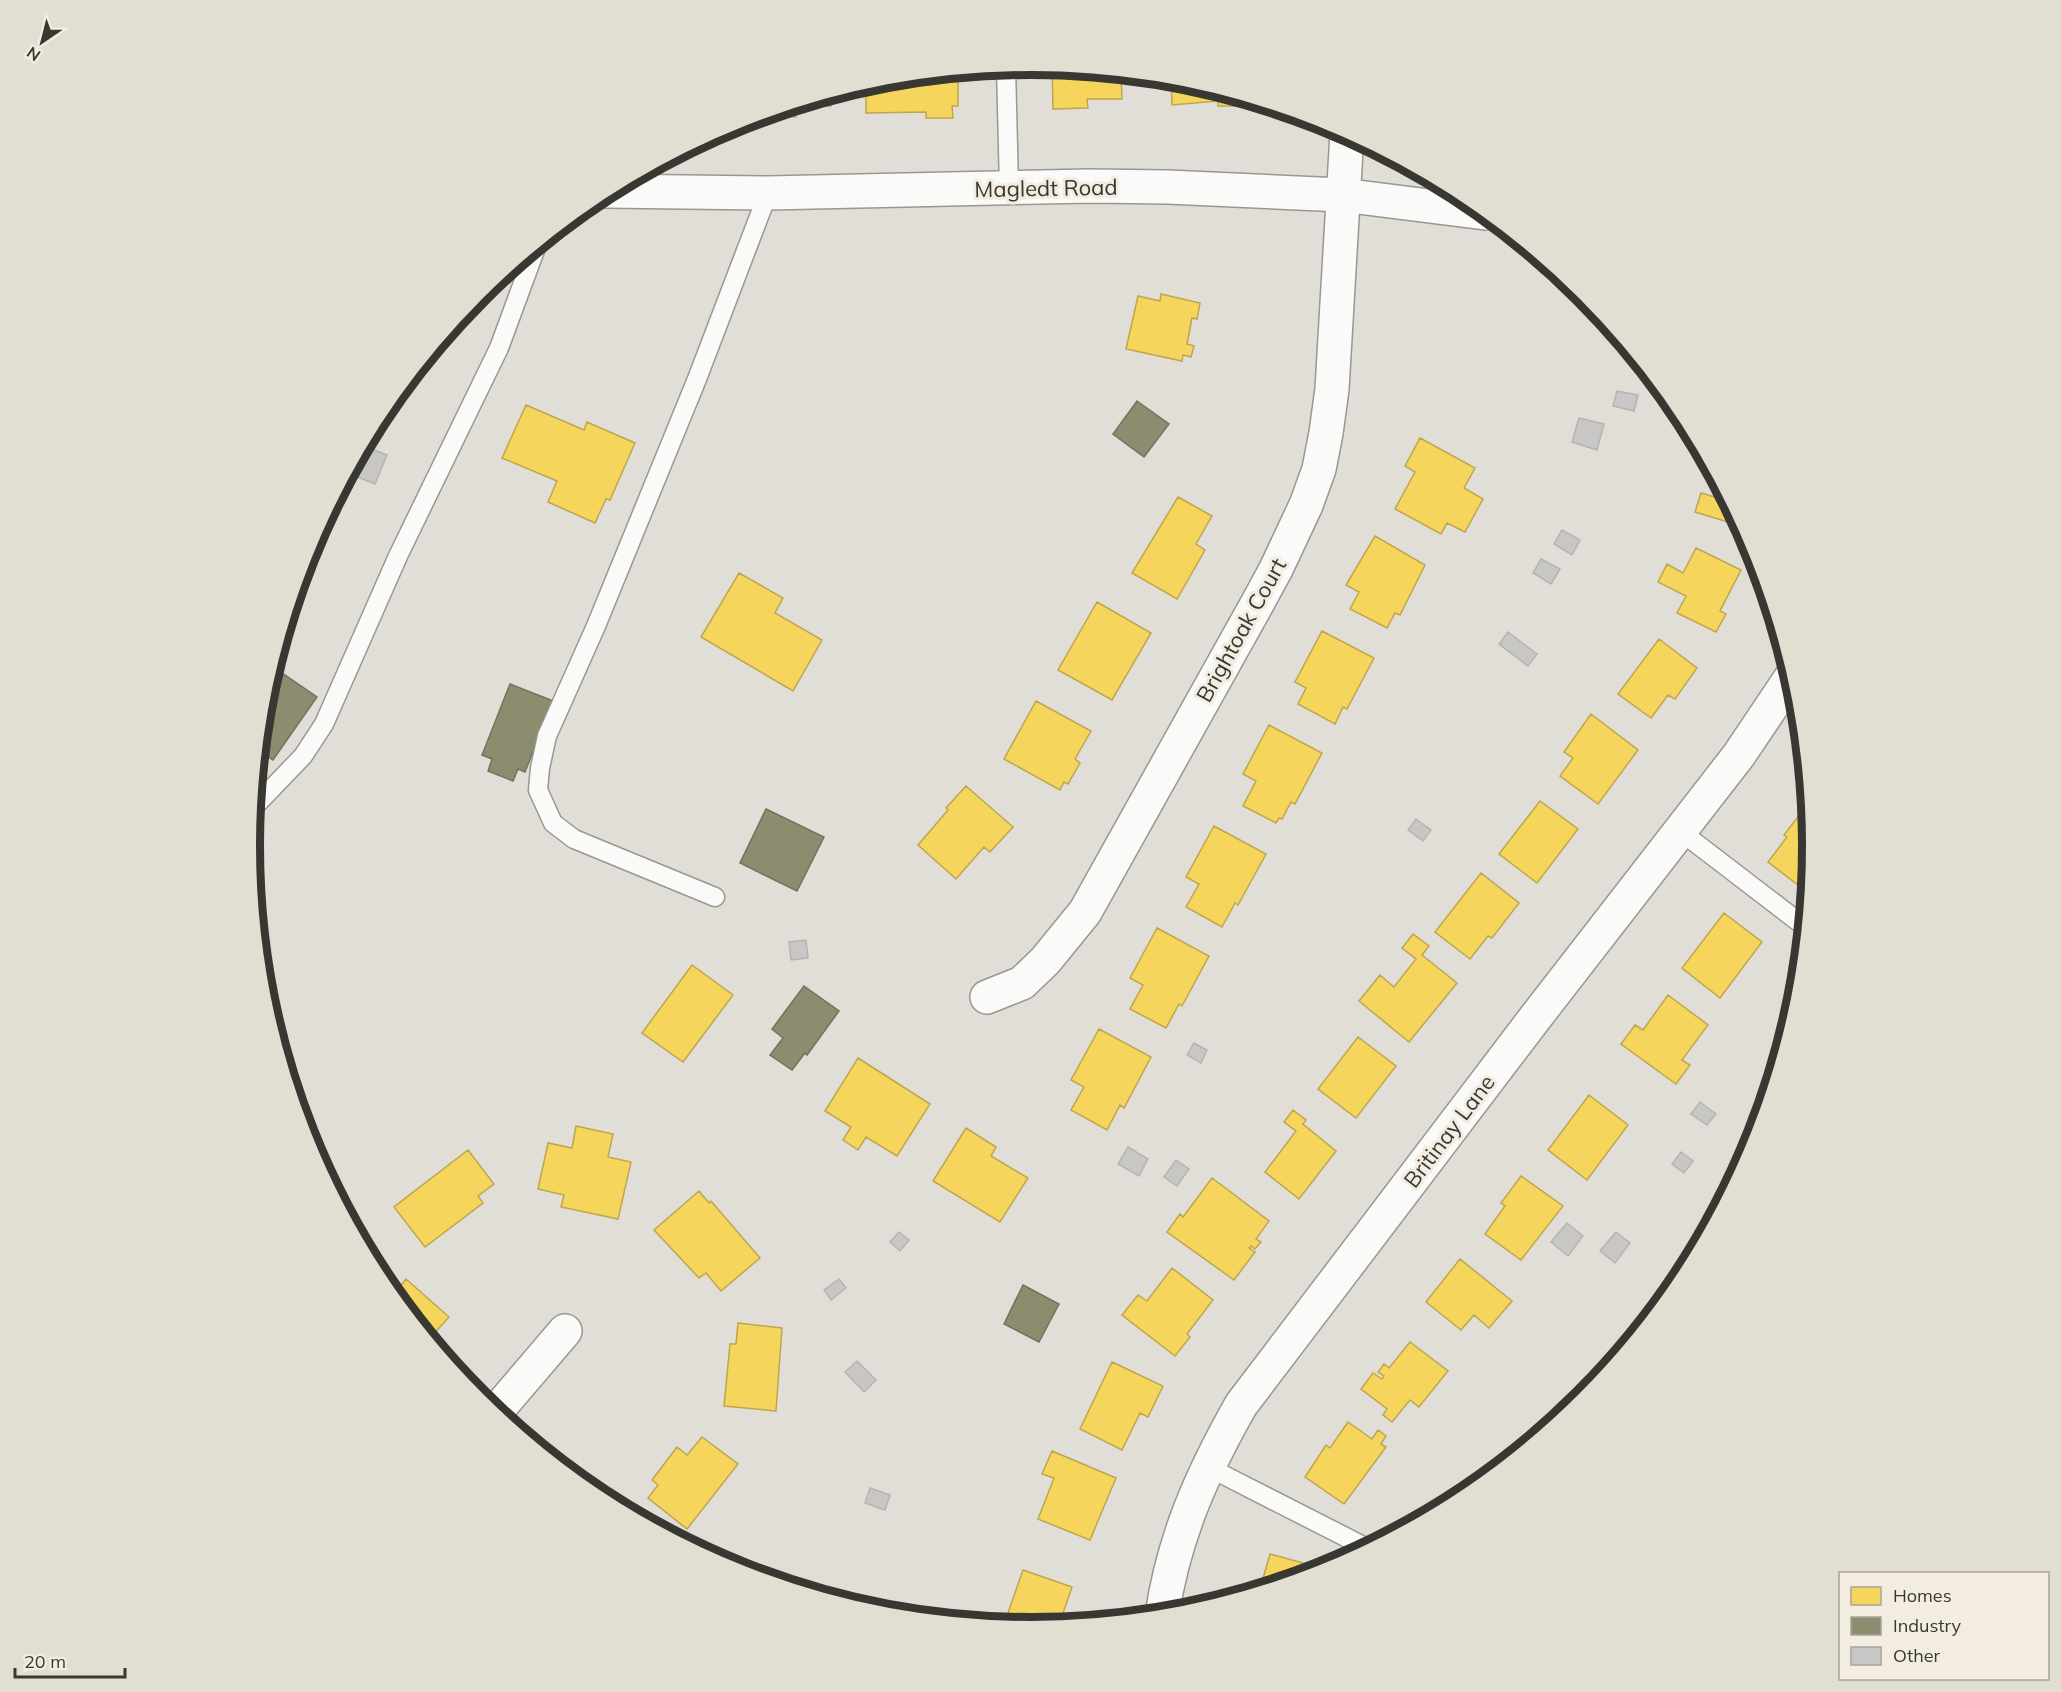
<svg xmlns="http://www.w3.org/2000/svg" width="2061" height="1692" viewBox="0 0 2061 1692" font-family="Mulish,sans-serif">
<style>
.homes{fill:#f6d55c;stroke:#bda64f;stroke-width:1.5}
.industry{fill:#8c8c6e;stroke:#73725c;stroke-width:1.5}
.building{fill:#c9c7c5;stroke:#b6b4b2;stroke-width:1.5}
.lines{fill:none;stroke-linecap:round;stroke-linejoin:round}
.lane-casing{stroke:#989792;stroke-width:21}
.street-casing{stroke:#989792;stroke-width:36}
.secondary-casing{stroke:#989792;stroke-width:36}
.lane{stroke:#fafaf9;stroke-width:18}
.street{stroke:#fafaf9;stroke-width:33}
.secondary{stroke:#fafaf9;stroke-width:33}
.labels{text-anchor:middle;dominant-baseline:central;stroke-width:6;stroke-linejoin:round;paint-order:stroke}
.street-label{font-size:22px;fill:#393732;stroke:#f2ede0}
.rim{fill:none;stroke:#393732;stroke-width:8}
</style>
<rect width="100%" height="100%" fill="#e0ded7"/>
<path class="homes" d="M 1052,67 L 1121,73 L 1122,99 L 1087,99 L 1088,108 L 1053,109 Z
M 958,72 L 958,106 L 952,106 L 953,118 L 926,118 L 926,112 L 866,113 L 866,92 L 879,92 L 879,79 Z
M 1171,78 L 1183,80 L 1251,100 L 1251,106 L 1218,106 L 1218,101 L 1172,105 Z
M 831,94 L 831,106 L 796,106 L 796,117 L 762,117 L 762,115 Z
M 1161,294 L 1200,303 L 1197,319 L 1192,318 L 1187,344 L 1194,346 L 1191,357 L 1183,355 L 1182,361 L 1126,349 L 1138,296 L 1160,301 Z
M 526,405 L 584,430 L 587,422 L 635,443 L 610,500 L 606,499 L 595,523 L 548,502 L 557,481 L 502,458 Z
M 1420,438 L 1475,468 L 1464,488 L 1483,499 L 1465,532 L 1447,523 L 1441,534 L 1395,509 L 1415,472 L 1405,466 Z
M 1701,493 L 1725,500 L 1726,497 L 1741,526 L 1695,512 Z
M 1178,497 L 1212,516 L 1196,544 L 1205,550 L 1177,599 L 1132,573 Z
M 1375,536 L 1425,565 L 1400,615 L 1395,613 L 1387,628 L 1350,609 L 1359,592 L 1346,585 Z
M 1696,548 L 1741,570 L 1720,611 L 1726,614 L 1716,632 L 1677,613 L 1686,596 L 1658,582 L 1667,564 L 1683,573 Z
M 739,573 L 783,598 L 775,613 L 822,640 L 793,691 L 701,637 Z
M 1097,602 L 1151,633 L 1112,700 L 1058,670 Z
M 1322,631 L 1374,658 L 1347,709 L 1343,707 L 1335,724 L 1298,704 L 1306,688 L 1295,682 Z
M 1659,639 L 1697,668 L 1675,699 L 1668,695 L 1651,718 L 1618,694 Z
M 1036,701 L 1091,731 L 1075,759 L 1080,763 L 1068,784 L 1064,782 L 1060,790 L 1004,759 Z
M 1591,714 L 1638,750 L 1598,804 L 1560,776 L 1573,758 L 1564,752 Z
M 1269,725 L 1322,753 L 1295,804 L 1291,802 L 1282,819 L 1279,818 L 1276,823 L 1243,806 L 1256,781 L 1243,774 Z
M 966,786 L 1013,827 L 990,852 L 984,847 L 956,879 L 918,845 L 948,810 L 946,808 Z
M 1540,801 L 1578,829 L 1537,883 L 1499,854 Z
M 1807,805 L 1812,846 L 1809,881 L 1803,889 L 1768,862 L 1787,837 L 1784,835 Z
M 1214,826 L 1266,854 L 1238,905 L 1235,903 L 1222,927 L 1186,907 L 1199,884 L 1186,877 Z
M 1481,873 L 1519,903 L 1492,938 L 1488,936 L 1470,959 L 1435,932 Z
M 1724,913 L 1762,942 L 1720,998 L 1682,968 Z
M 1157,928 L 1209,956 L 1182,1006 L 1179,1004 L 1166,1028 L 1130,1009 L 1143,985 L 1130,978 Z
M 1413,934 L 1429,946 L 1422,955 L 1457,983 L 1409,1042 L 1359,1001 L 1380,975 L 1394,987 L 1416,959 L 1402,948 Z
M 692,965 L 733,995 L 683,1062 L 642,1033 Z
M 1668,995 L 1708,1025 L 1682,1060 L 1690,1065 L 1676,1084 L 1621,1044 L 1635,1025 L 1643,1030 Z
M 269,1014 L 284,1026 L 275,1036 Z
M 1099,1029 L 1151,1057 L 1124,1108 L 1120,1105 L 1107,1130 L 1071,1110 L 1084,1087 L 1071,1080 Z
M 1358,1037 L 1396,1066 L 1356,1118 L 1318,1089 Z
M 858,1058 L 930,1104 L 897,1156 L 866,1137 L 858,1150 L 843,1140 L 851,1127 L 825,1111 Z
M 1589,1095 L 1628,1125 L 1587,1180 L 1548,1150 Z
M 1293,1110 L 1306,1120 L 1303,1124 L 1336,1151 L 1299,1199 L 1265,1172 L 1296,1131 L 1284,1122 Z
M 576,1126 L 613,1134 L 608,1157 L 631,1162 L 618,1219 L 561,1207 L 564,1195 L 538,1189 L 548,1143 L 572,1148 Z
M 966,1128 L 996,1147 L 991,1156 L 1028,1178 L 1000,1222 L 933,1181 Z
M 468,1150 L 494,1184 L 478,1196 L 483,1203 L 425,1247 L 394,1207 Z
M 1521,1176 L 1563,1206 L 1521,1260 L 1485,1234 L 1505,1206 L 1501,1203 Z
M 1212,1178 L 1269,1221 L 1256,1239 L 1261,1242 L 1255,1249 L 1251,1246 L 1249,1248 L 1255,1252 L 1234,1280 L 1167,1232 L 1180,1214 L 1183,1217 Z
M 699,1191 L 709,1203 L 711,1201 L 760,1258 L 721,1291 L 706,1273 L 699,1278 L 654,1230 Z
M 1460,1259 L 1512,1301 L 1489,1328 L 1474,1315 L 1461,1330 L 1426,1302 Z
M 1172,1268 L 1213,1300 L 1187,1334 L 1190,1337 L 1175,1356 L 1122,1315 L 1138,1295 L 1147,1301 Z
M 406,1279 L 449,1317 L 429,1339 L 393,1295 Z
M 738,1323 L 782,1328 L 776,1411 L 724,1406 L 730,1344 L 736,1344 Z
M 1410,1342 L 1448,1371 L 1419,1407 L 1410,1400 L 1392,1422 L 1383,1415 L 1387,1409 L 1361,1389 L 1373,1373 L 1382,1379 L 1384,1376 L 1378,1372 L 1384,1364 L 1389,1368 Z
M 1112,1362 L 1163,1386 L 1148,1417 L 1140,1413 L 1122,1450 L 1080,1429 Z
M 1348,1422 L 1372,1439 L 1378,1430 L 1386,1436 L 1381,1444 L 1386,1447 L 1344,1504 L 1305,1477 L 1326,1445 L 1330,1448 Z
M 702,1437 L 738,1464 L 687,1529 L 648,1498 L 658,1485 L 652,1480 L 677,1447 L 687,1455 Z
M 1052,1451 L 1116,1478 L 1090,1540 L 1038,1519 L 1054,1478 L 1042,1474 Z
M 571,1471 L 606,1501 L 596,1496 L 569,1474 Z
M 1270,1554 L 1314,1566 L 1312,1573 L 1257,1590 L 1259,1581 L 1262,1582 Z
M 1023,1570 L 1072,1587 L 1059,1625 L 1045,1626 L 1008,1613 Z"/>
<path class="industry" d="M 1137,401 L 1169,424 L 1144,457 L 1113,434 Z
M 272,666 L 317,697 L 273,760 L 258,750 L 264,693 Z
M 510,684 L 553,701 L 525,772 L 518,769 L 513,781 L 488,771 L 492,759 L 482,755 Z
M 766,809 L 824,837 L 797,891 L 740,863 Z
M 804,986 L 839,1011 L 807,1055 L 805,1053 L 792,1070 L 770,1055 L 783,1038 L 772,1029 Z
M 1023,1285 L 1059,1304 L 1039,1342 L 1004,1324 Z"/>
<path class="building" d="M 1617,391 L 1638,395 L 1634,411 L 1613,406 Z
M 1579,418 L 1604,424 L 1597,450 L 1572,442 Z
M 363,446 L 387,455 L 375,484 L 348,473 Z
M 1562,530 L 1580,540 L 1572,555 L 1554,544 Z
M 1541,559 L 1560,569 L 1551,584 L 1533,573 Z
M 1508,632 L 1537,654 L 1528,666 L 1499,644 Z
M 1416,819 L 1431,830 L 1423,841 L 1408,830 Z
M 806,940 L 808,958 L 791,960 L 789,942 Z
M 1194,1043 L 1207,1050 L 1201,1063 L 1187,1055 Z
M 1700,1102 L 1716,1114 L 1707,1125 L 1691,1114 Z
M 1128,1147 L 1148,1159 L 1139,1176 L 1118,1164 Z
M 1681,1152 L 1693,1161 L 1684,1173 L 1672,1164 Z
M 1176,1160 L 1189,1169 L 1177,1186 L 1164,1177 Z
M 1567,1223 L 1583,1236 L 1568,1256 L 1551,1242 Z
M 899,1232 L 909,1240 L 900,1251 L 890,1242 Z
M 1616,1232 L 1630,1243 L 1615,1263 L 1600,1251 Z
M 839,1279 L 846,1288 L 831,1300 L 824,1290 Z
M 857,1361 L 876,1380 L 864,1392 L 845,1372 Z
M 870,1488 L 890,1495 L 885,1510 L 865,1503 Z"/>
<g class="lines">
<g class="lane-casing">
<path id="lane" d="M 1006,67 L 1009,188
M 253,808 L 303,756 L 324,724 L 398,556 L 499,348 L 537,245
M 1680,831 L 1804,926
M 715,897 L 574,839 L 553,823 L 538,790 L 540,768 L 547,736 L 596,626 L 697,379 L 768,193
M 1208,1467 L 1367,1548"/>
</g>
<g class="street-casing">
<path id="street" d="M 987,997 L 1022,983 L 1045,961 L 1085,912 L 1257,604 L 1276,569 L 1306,505 L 1319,469 L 1326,433 L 1332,389 L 1347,133
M 495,1413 L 565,1331
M 1162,1615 C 1174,1536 1202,1474 1241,1405 L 1535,1018 L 1739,755 L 1792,676"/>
</g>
<g class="secondary-casing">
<path id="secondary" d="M 606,191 L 768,193 L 1090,186 L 1168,187 L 1342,195 L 1485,213"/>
</g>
<use href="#lane" class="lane"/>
<use href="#street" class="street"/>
<use href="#secondary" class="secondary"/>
</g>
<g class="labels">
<g class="street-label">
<text transform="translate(1046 188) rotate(-1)">Magledt Road</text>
<text transform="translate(1241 630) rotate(-61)">Brightoak Court</text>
<text transform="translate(1449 1131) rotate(-53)">Britinay Lane</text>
</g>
</g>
<path d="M0 0H2061V1692H0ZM260 846a771 771 0 1 1 1542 0a771 771 0 1 1-1542 0Z" fill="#e3ded2" fill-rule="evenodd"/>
<path class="rim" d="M260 846a771 771 0 1 1 1542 0a771 771 0 1 1-1542 0Z"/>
<rect x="1839" y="1572" width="210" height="108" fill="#f2ede0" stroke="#a8a49a" stroke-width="1.5"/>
<rect x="1851" y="1587" width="30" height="18" fill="#f6d55c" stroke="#a8a49a" stroke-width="1.5"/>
<text x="1893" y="1602" font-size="18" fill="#393732">Homes</text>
<rect x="1851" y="1617" width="30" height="18" fill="#8c8c6e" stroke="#a8a49a" stroke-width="1.5"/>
<text x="1893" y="1632" font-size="18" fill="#393732">Industry</text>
<rect x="1851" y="1647" width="30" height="18" fill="#c9c7c5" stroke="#a8a49a" stroke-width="1.5"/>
<text x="1893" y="1662" font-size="18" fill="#393732">Other</text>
<g transform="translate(42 42) rotate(215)" stroke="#f2ede0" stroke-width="4.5" paint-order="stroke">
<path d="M0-4.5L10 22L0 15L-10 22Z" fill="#393732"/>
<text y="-9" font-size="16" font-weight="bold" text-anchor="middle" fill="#393732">N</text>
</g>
<path d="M15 1668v9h110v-9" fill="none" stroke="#393732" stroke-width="3"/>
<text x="24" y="1668" font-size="18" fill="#393732" stroke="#f2ede0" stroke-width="4.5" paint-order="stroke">20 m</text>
</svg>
